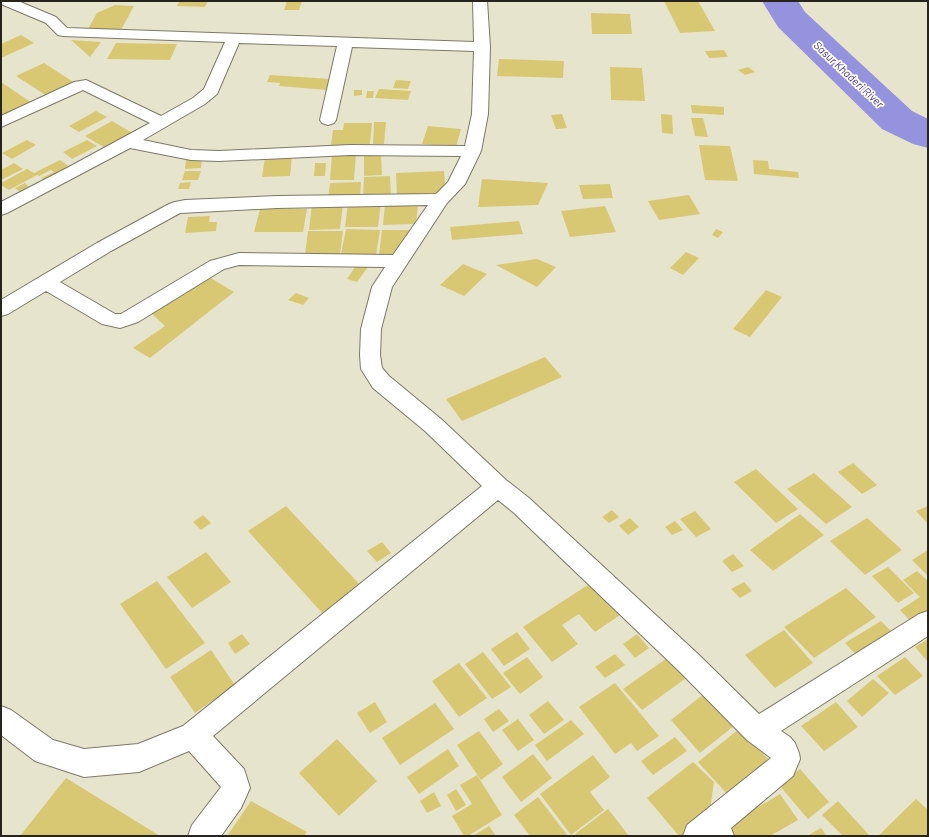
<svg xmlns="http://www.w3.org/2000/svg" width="929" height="837" font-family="Barlow,sans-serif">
<rect width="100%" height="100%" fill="#e7e4ce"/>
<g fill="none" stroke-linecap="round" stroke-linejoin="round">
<path fill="#9593de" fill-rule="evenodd" d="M762,1H798L805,12L912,111L928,119V148L913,144L882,129L778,27Z"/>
</g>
<g fill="#d9c873">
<path d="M179,1H208L205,7L177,6Z"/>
<path d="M287,1H302L299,10H284Z"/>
<path d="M664,1H698L715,31L680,33Z"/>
<path d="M115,5L134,6L121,30L88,29L97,13Z"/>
<path d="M591,13L630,14L632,34H592Z"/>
<path d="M21,35L34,43L1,58V44Z"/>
<path d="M71,40L101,42L90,57Z"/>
<path d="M116,43L177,44L170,60L107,59Z"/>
<path d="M724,50L728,57L709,58L705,51Z"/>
<path d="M499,59L564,61L563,78L497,76Z"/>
<path d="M44,63L75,83L47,96L16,76Z"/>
<path d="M610,67L642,68L645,101L611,100Z"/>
<path d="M748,67L755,72L745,75L738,70Z"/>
<path d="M270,75L331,79L327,90L279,86L280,83L267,82Z"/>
<path d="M396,80L411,81L408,89L393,88Z"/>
<path d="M1,82L32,103L1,117Z"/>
<path d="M379,89L411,91L408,100L375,98Z"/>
<path d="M354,90H362V95L354,96Z"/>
<path d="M367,91H374L373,98H366Z"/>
<path d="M691,105L724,107V115L692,113Z"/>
<path d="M96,111L107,117L79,132L69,126Z"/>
<path d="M562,114L567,128L556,129L551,115Z"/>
<path d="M661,114L672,115L673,134L662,133Z"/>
<path d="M691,118H703L708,137L695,136Z"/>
<path d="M112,121L134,134L107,149L85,136Z"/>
<path d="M374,122H386L384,144H373Z"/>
<path d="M344,123H372L370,144L331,145L333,130H343Z"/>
<path d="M428,126L461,129L456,147L422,144Z"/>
<path d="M27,140L36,145L12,159L2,153Z"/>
<path d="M87,140L97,146L72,159L63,152Z"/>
<path d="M699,145L730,146L738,181L705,180Z"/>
<path d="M332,154H356L354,180H330Z"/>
<path d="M364,154H381L382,175L364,176Z"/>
<path d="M292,156L290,176L262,177L265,157Z"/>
<path d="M202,159L201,168L185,169L186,160Z"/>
<path d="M60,160L70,167L45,180L41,178L54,172L51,170L39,176L37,175L9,190L1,185V183L27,169L34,173Z"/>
<path d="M753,160L768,161L769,169L798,172L799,178L754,174Z"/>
<path d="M14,163L23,169L1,180V170Z"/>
<path d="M315,163H326L325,176H314Z"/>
<path d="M185,171H201L198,180H182Z"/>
<path d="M444,171L445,184L434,195L397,197L396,173Z"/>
<path d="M390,176L391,197L363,198L364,177Z"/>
<path d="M482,179L548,183L538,205L478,207Z"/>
<path d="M191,182L189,189H178L180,183Z"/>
<path d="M361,182L360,198L328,199L330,183Z"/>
<path d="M25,183L32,190L23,194L15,188Z"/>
<path d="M610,184L613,198L583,199L579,185Z"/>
<path d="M689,195L700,214L659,220L648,201Z"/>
<path d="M348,203H381L378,227H345Z"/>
<path d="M385,204H418L416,224L383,225Z"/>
<path d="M312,205H343L340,229L309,230Z"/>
<path d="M605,206L616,232L570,237L561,211Z"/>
<path d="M260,209H307L303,232H254Z"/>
<path d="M210,216L209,222H217L216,231L185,233L188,217Z"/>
<path d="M519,221L523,234L452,240L450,227Z"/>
<path d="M346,229L380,230L376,255L341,254Z"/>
<path d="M716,229L723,232L718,238L712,235Z"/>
<path d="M382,230H411L395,254L379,255Z"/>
<path d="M308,231H343L340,254H305Z"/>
<path d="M686,252L699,258L683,275L670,268Z"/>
<path d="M537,259L556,267L537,287L496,265Z"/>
<path d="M357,264L368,267L357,282L347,279Z"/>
<path d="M463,264L487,274L464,296L440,285Z"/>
<path d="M209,277L234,292L150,358L133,348L165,326L150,312Z"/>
<path d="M766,290L782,297L750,337L733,329Z"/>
<path d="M296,293L309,298L303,305L288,300Z"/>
<path d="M545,357L562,377L462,421L446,399Z"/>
<path d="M853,463L877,485L862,494L838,472Z"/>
<path d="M756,469L798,509L776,523L734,482Z"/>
<path d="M814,473L852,507L826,524L787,489Z"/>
<path d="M286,506L363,588L324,615L248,531Z"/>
<path d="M928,506V524L916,511Z"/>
<path d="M612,510L619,517L609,523L602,517Z"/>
<path d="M695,511L711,529L696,537L680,519Z"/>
<path d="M800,514L824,535L773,571L750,550Z"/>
<path d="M203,515L211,523L201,530L193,522Z"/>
<path d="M630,518L639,527L628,535L619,526Z"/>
<path d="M867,518L902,550L865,575L830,541Z"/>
<path d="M675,521L683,530L672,535L665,527Z"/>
<path d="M382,542L391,553L377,562L367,551Z"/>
<path d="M928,550V576L912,560Z"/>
<path d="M206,552L231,582L192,608L167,577Z"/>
<path d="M733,554L744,566L732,572L722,561Z"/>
<path d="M888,567L914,593L898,603L872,576Z"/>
<path d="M917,571L928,581V618L915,626L900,610L920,597L903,580Z"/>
<path d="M597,579L626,611L595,632L579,614L562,625L578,644L552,662L523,627Z"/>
<path d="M157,581L205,643L166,669L120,604Z"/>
<path d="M744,582L752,591L740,598L731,589Z"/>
<path d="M846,588L876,617L814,658L784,627Z"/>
<path d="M881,621L897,637L861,660L845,643Z"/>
<path d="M784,630L813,663L775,688L745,655Z"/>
<path d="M517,632L530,649L504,666L491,649Z"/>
<path d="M242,634L250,644L235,654L228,643Z"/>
<path d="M637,634L649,648L635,658L623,644Z"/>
<path d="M928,639V662L915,647Z"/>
<path d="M211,650L235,685L195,713L170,677Z"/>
<path d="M483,652L511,687L492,699L465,664Z"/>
<path d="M615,654L625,665L605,678L595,667Z"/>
<path d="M670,656L689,676L642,710L623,689Z"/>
<path d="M527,657L543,677L520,694L503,673Z"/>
<path d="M905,657L923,676L895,695L877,676Z"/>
<path d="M459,663L487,698L459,717L432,681Z"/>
<path d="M873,679L889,693L862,717L847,701Z"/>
<path d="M615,683L659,736L637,751L631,743L615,754L579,707Z"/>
<path d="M705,693L735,725L700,753L671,720Z"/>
<path d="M548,701L564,720L544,734L529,715Z"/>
<path d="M375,702L387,722L370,733L357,713Z"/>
<path d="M836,702L858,727L824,751L801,726Z"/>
<path d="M435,703L454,729L400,765L382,738Z"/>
<path d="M499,709L509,721L493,732L484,719Z"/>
<path d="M518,719L534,740L518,751L502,730Z"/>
<path d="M571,720L584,734L547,761L535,745Z"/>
<path d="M739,729L771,762L729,796L698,762Z"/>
<path d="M479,731L503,764L481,780L457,745Z"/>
<path d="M675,737L687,751L653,775L641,761Z"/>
<path d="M337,739L377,781L339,816L299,773Z"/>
<path d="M448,749L459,766L419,794L407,777Z"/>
<path d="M533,754L552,778L521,802L502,777Z"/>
<path d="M593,755L610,777L590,792L604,810L571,835L540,794Z"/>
<path d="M693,762L714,782L709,817L686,836H679L647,798Z"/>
<path d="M800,769L829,802L808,819L779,785Z"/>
<path d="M477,775L502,815L468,836H464L452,816L472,804L460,785Z"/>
<path d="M66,778L160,836H20Z"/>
<path d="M456,789L466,805L456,811L447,795Z"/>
<path d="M434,792L441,806L427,813L420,801Z"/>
<path d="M780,794L798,820L770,836H733L726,826Z"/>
<path d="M538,797L568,836H530L514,815Z"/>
<path d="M916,799L928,810V836H878Z"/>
<path d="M251,801L307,832L304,836H227Z"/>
<path d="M838,801L870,836H843L822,815Z"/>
<path d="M608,809L629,836H577L575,834Z"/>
<path d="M489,826L496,836H473Z"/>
<path d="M821,828L827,836H807Z"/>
</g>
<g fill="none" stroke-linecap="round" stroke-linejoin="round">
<g stroke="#7c7966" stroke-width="2">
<path id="street" d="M1,1H18L56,17L67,28L474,42L473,1H487L490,47L488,114L481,151L465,184L447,203L392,287L381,329L380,355L382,368L389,376L441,419L506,480L529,498L698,654L759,714L919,614L928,611V636L781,731L790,737L795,743L799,753L800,759L793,776L731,828L734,836H683L687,825L771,758L747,740L680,672L513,512L498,500L213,736L244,769L250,788L241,808L221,836H188L192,825L221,787L189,751L139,772L84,777L35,761L1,735V706L11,710L53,740L84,749L138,744L183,726L482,486L425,431L373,388L361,369L360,355L361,329L372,287L385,267L239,265L224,269L138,322L120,328L102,324L46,291L8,314L1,316V300L97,243L169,204L175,202L185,200L277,196L436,194L448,182L461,156L350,155L219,161L191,160L130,148L7,213L1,215V202L67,168L150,123L83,90L1,127V116L74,82L86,80L161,116L193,98L204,89L225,42L63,36L58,35L46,23L1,4ZM239,43L337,46L320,120L322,123L328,125L334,123L336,120L352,47L474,51L472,114L465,146L350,145L219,151L191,150L143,140L205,104L217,94ZM428,205L393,255L239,253L210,261L121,314H115L60,282L111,251L180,213L277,208Z"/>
</g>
<use href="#street" fill="#fff" fill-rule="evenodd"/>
</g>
<g text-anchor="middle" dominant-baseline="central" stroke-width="3.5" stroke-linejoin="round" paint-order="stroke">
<g font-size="11" font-style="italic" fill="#40348b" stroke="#fff">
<text transform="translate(849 74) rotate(43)">Sasur Khaderi River</text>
</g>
</g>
<rect width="929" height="837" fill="none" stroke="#26241c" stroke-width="4"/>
</svg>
